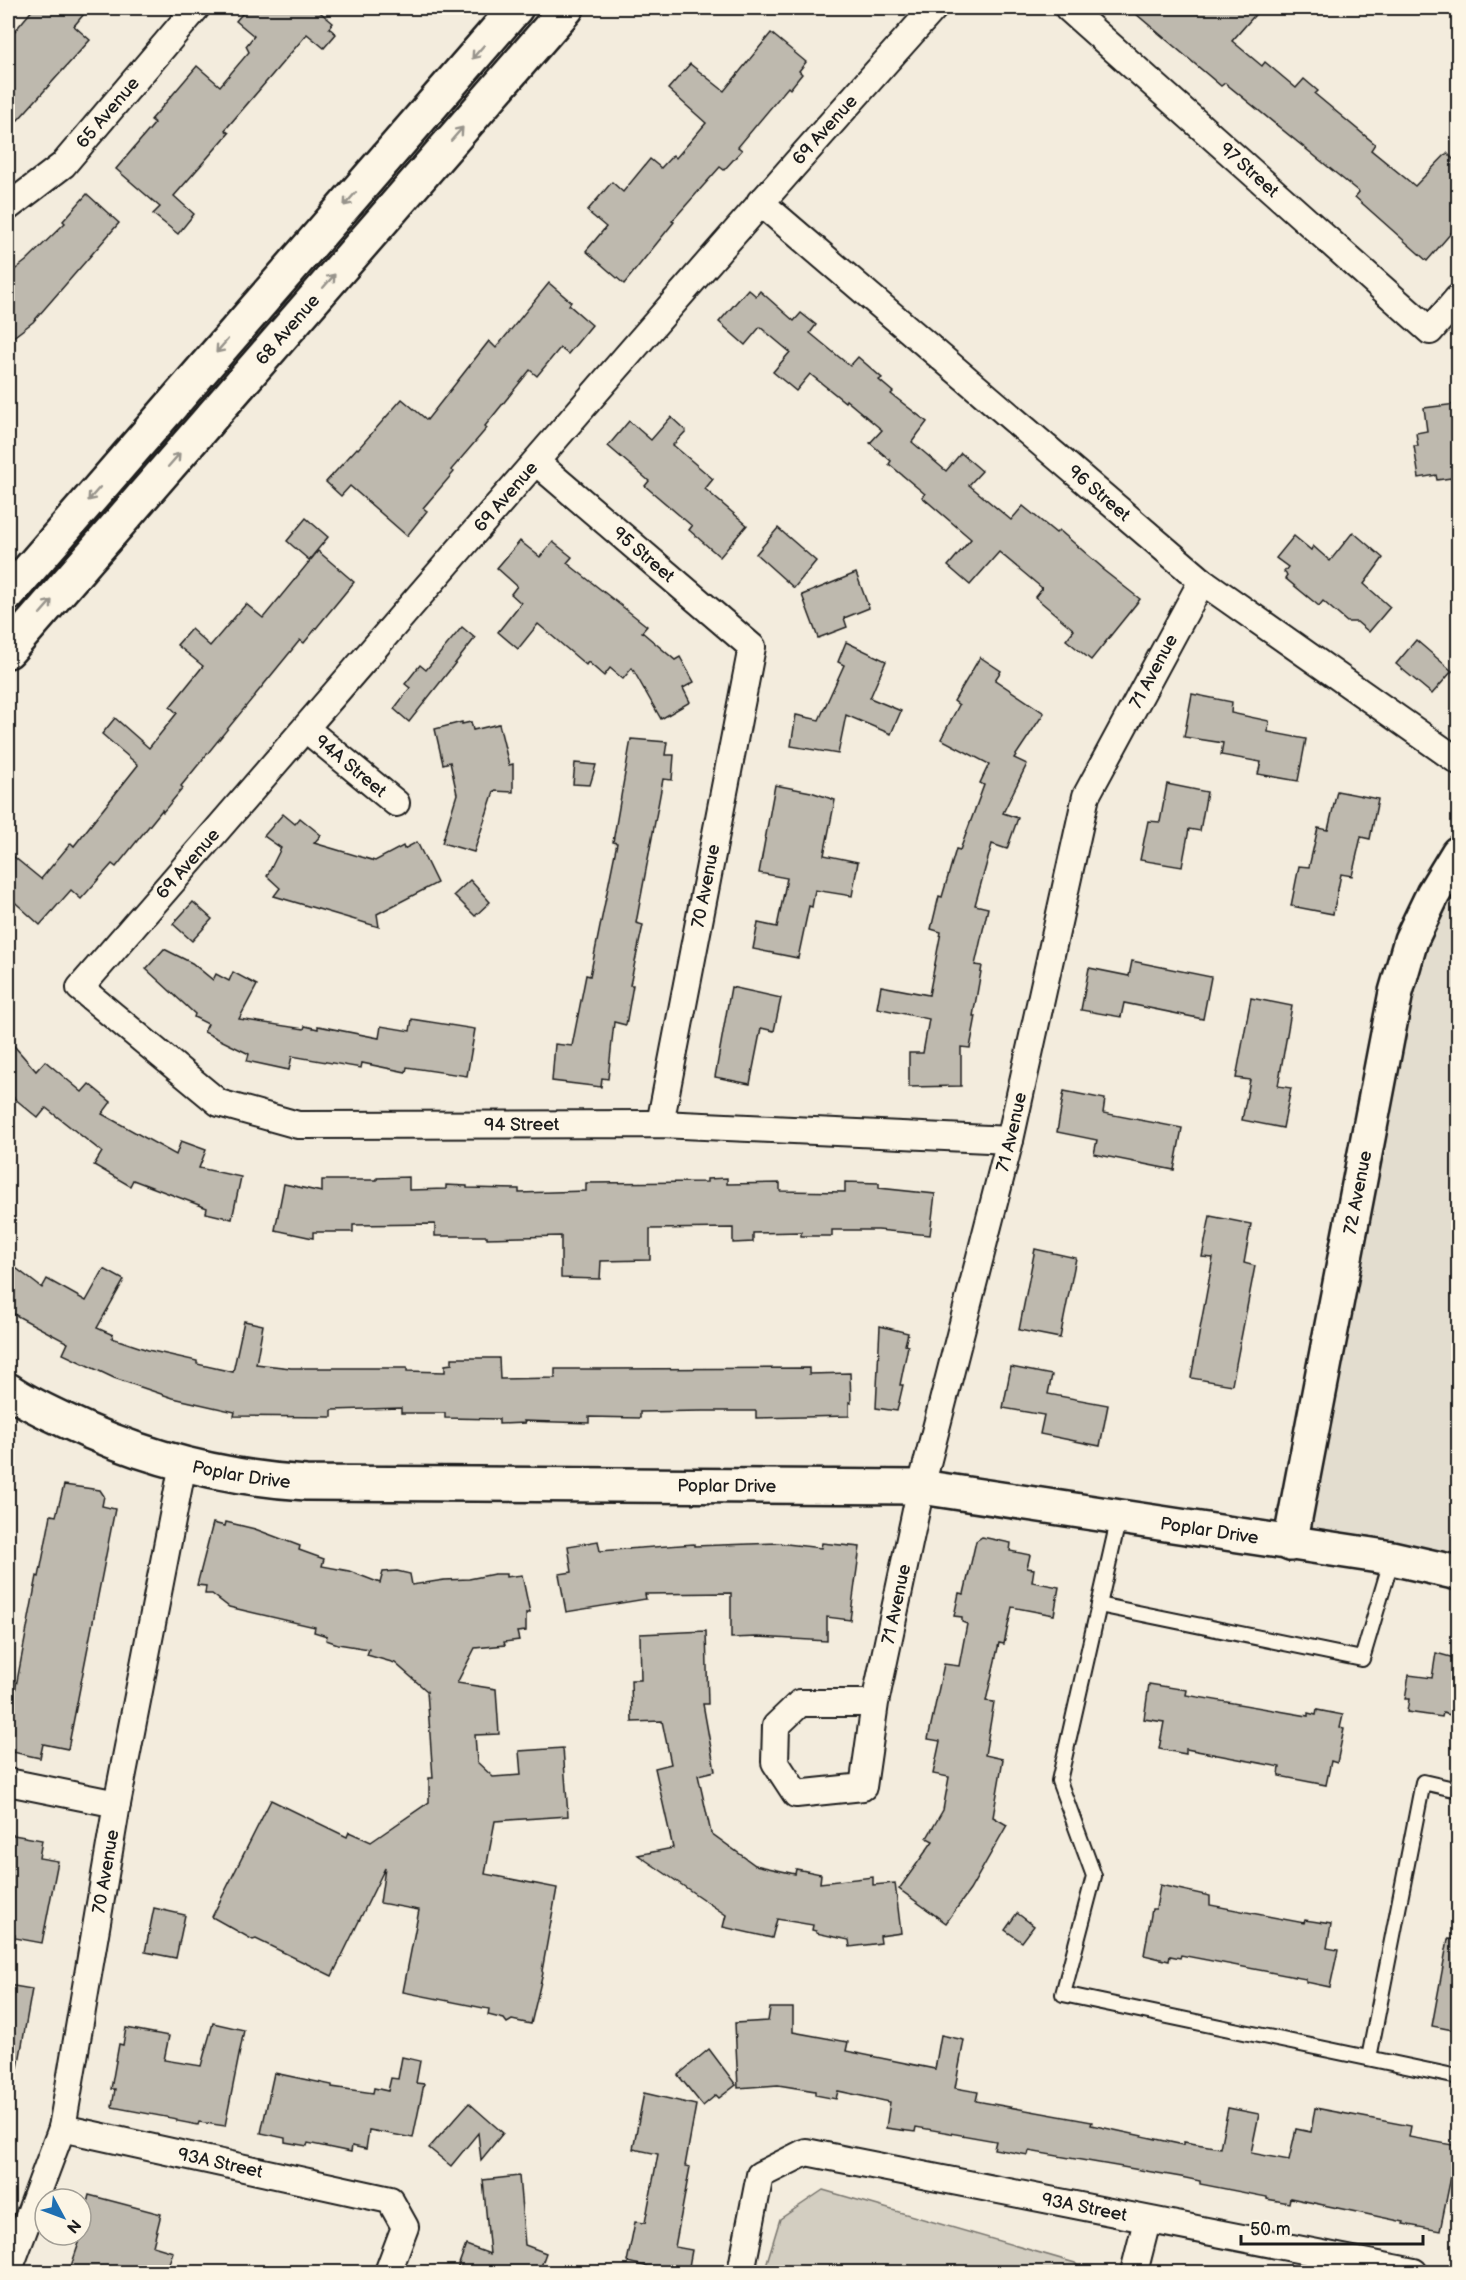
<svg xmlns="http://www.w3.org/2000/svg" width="1466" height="2280" font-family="'Balsamiq Sans',sans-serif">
<rect width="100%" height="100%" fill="#f3ecdd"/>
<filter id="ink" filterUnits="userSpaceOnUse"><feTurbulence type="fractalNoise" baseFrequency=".0167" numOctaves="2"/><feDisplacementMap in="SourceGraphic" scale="12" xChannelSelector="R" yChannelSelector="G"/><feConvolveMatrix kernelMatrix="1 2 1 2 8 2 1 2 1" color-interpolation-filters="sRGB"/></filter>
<g filter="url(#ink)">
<path fill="#e3ddcf" d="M1458,853V1573L1290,1544L1385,1048Z"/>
<path fill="#d3cec1" stroke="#78756e" stroke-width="1.5" d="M823,2190L1075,2263L1083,2272H764L780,2219Z"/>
<g fill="#beb9ae" stroke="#1c1c1c" stroke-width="1.5">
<path d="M34,8H89L74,26L90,40L8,131V39Z"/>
<path d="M247,8H315L333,23L329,28L336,34L324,48L307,34L225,130L229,133L174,196L194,214L178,234L153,214L160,207L116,169L155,123L151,120L197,66L220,86L249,52L246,46L254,36L236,21Z"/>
<path d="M1129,8H1261L1232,41L1262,66L1265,62L1296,88L1304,79L1318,91L1315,94L1375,144L1371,150L1415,186L1447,153L1458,164V225L1427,261L1355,197L1359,192L1225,83L1221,86Z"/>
<path d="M771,33L806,62L799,71L802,74L790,89L788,87L738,147L742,150L724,170L720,167L672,221L674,222L624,284L586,251L606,227L587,211L612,182L623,192L650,159L661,168L673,155L676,158L706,123L668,89L690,64L724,91Z"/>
<path d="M87,194L119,223L33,322L8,341V275L26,261L65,223L63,221Z"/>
<path d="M549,283L571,302L569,305L592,325L568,354L560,348L537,376L530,370L485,426L487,428L451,470L454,472L423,508L427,511L407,536L350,486L341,496L326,482L357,448L358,449L402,399L427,420L489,341L496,348Z"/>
<path d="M748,289L756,296L760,291L794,321L801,313L816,325L810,333L850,366L858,357L882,378L879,380L893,392L891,394L927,422L912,442L946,471L961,453L982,471L969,485L1011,520L1023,506L1056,533L1059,530L1104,569L1103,570L1140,599L1091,660L1066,640L1074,630L1035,597L1042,588L999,552L970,585L948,566L971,539L922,497L925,494L889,464L891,461L870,443L882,430L846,400L845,402L810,374L796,391L773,372L790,352L760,327L745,345L719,322Z"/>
<path d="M1456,404L1458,436H1455L1458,477L1437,480L1436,475L1419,478L1414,446H1418L1416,433L1427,431L1424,408Z"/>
<path d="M671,417L686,431L673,445L713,479L705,489L747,525L720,557L689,530L692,526L645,486L649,481L608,446L629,421L651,440Z"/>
<path d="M306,518L328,537L309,560L287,541Z"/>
<path d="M778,528L816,561L794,588L756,554Z"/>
<path d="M1353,532L1383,558L1364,584L1390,607L1369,632L1357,622H1347L1323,601L1319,606L1285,578L1287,575L1284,572L1288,567L1276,558L1294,536L1311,550L1313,546L1330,561Z"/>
<path d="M520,541L540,557L553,542L572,557L567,563L647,626L642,632L675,660L680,657L694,682L683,688L690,702L661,719L632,668L623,679L610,668L604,676L588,662L586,665L538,624L518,649L498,632L521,603L511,594L517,586L497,568Z"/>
<path d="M318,551L354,582L304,643L300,640L181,786L183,788L163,812L162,810L116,867L112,864L81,899L71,890L40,925L8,896V852L41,879L71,843L74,846L138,765L102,734L115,718L149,748L177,713L170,707L203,666L177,645L191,629L210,646L246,604L263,618Z"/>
<path d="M856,573L869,608L844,618L847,627L818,638L802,595Z"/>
<path d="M462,627L475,638L409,722L394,709L410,688L405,684L420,665L426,670Z"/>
<path d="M1416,640L1452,671L1432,694L1396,664Z"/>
<path d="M846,642L886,661L870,698L901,711L891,734L846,715L838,754L791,746L796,715L819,720L844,665L838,662Z"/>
<path d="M980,657L1001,671L995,680L1044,713L1014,758L1027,764L1003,813L1018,818L1007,849L992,844L975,905L988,908L975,965L982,966L973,1016H976L970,1048L961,1047V1086L909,1087V1053H923L929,1019L877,1008L881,986L929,995L941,932L931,929L939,896L942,897L956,849L960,850L984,785L980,783L989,764L941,739L959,705L954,701Z"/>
<path d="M1192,694L1232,702L1231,713L1269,721L1268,732L1306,739L1298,781L1258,774L1261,762L1221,755L1223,743L1184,737Z"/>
<path d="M462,722V724L471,722L473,730L499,724L509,765L513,764V792L494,791L474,852L442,843L457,794L450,762L443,764L435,729Z"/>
<path d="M631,739L667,742L665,755H674L672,780L663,779L636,923L643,925L630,985H633L626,1025L614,1022L608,1079L602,1078L601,1087L552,1081L555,1044L572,1046L586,975L590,976L617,843L613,842Z"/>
<path d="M575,763L596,765L590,785L573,784Z"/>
<path d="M1167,784L1207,792L1200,831L1189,829L1182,867L1140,860L1148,821L1160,822Z"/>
<path d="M775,785L811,792L835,800L824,855L858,862L852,896L815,890L812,907L809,906L798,958L753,949L758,923L777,927L787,878L759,873Z"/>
<path d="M1337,791L1378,799L1370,839L1361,837L1352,876L1341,874L1333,914L1291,906L1299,866L1309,867L1318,828L1328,830Z"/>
<path d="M283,814L295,824L300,818L321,835L314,843L375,861L403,846L404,849L417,842L437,883L377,914L379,927L274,896L280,888L267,876L281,848L264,836Z"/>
<path d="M470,880L490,902L475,916L454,895Z"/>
<path d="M193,902L212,919L192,941L173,924Z"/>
<path d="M164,949L192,963L213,980L216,974L229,981L233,972L257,985L239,1019L304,1029L305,1026L318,1029V1026L379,1038L381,1026L410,1031L412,1019L475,1029L467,1076L407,1067L406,1072L362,1063L361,1068L292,1056L289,1070L247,1061L249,1054L204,1032L208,1024L194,1017L195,1014L146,969Z"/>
<path d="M1132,961L1211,977L1203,1019L1124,1003L1121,1017L1081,1010L1089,968L1129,976Z"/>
<path d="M731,987L781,998L774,1031L761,1028L750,1084L715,1077Z"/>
<path d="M1251,998L1292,1006L1278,1086L1291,1088L1283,1128L1242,1120L1250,1080L1236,1078Z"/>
<path d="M8,1039L36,1071L45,1061L82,1092L89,1084L111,1102L102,1114L176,1155L181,1141L206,1150L199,1168L241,1177L232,1219L206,1213L207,1208L133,1180L130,1186L94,1165L102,1152L46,1108L38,1118L8,1093Z"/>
<path d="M1064,1091L1105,1099L1103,1113L1182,1128L1174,1170L1094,1154L1097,1140L1057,1132Z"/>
<path d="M409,1177V1190L446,1189V1185L467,1186V1188L519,1189V1193L586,1191V1183L707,1182V1179L727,1178V1184L780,1183V1191L845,1192V1182L879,1183V1188L935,1194L930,1235L878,1230H832V1236H801V1232L753,1233V1242L733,1243V1228L650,1229V1260L601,1261L600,1279L561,1278V1236L487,1238V1236H435V1224L353,1225V1232H313V1238L275,1230L284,1184L322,1192V1180H377V1178Z"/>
<path d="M1210,1216L1251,1224L1244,1263L1255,1266L1232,1385L1191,1378L1213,1258L1202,1257Z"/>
<path d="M1035,1249L1076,1258L1060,1338L1019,1330Z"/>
<path d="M8,1262L42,1288L47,1279L86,1301L104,1269L124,1280L97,1328L113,1335L112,1338L148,1350L197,1361V1364L233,1372L244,1321L263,1325L256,1364L291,1368H407V1371L445,1372V1365L452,1364V1358H499L500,1379L555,1378V1369H606L809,1368V1374L850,1373L851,1403L849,1402V1416L756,1418V1411H703L640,1412V1418L589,1417V1423L524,1421L525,1423L499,1424V1419L445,1418V1413H401V1408L332,1410V1417L234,1416L235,1412L173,1398L114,1378L63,1354L68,1343L8,1311Z"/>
<path d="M880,1326L908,1333L905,1345L908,1346L900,1385H903L897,1411L876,1408Z"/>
<path d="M1011,1367L1052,1375L1048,1394L1108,1405L1100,1446L1040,1434L1044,1415L1003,1408Z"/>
<path d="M64,1485L100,1490L104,1496L102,1506L115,1509L68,1749L43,1744L40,1758L8,1751V1728L37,1576L39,1577L51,1515L56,1516Z"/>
<path d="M226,1522L255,1529L300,1546L299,1550L324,1559L322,1566L349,1571L380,1583L383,1572L397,1571L410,1574L412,1585L444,1580L469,1579L494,1574H506V1577L522,1575L530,1613H526V1631L517,1632L519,1640L504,1642L505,1645L475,1648L457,1683L496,1689L499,1734L475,1735L477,1762L493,1777L521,1775L519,1751L563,1748L568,1816L495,1821L485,1874L557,1888L542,1971L543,1973L531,2024L512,2020L507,2023L504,2019L488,2015L489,2009L403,1992L419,1910L380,1903L385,1868L332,1976L256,1939L253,1940L212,1917L271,1800L347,1837L349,1832L371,1842L429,1802V1778H433L427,1691L395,1663L367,1655L369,1649L338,1644L326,1640L327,1636L314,1632L315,1627L229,1607L212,1594H205L206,1586L197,1585L213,1523L225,1526Z"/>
<path d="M982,1537L1011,1543L1010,1551L1030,1555L1027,1568L1034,1569L1032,1582L1059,1587L1054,1615L1012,1607L1004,1644L999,1643L986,1701L994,1702L985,1755L1003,1759L993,1817L1007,1825L970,1890L946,1923L899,1889L933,1841L927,1838L943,1810L949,1777L933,1774L940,1741L928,1739L944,1664L959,1666L967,1624L962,1622V1617L954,1616L959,1593L964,1594L976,1541Z"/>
<path d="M598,1541L600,1551L694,1544V1546L778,1543L821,1548L822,1543L860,1547L850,1620L827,1617V1641L758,1637L731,1638V1593L645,1594L646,1599L566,1612L559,1574L572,1572L568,1546Z"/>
<path d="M706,1631L708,1704H703L715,1771L698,1775L711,1833L755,1865L795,1874L796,1869L821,1874L820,1883L873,1877V1885L895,1883L901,1933L880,1936L881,1943L850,1947L849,1940L816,1933V1931L812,1930L813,1925L777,1919L772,1938L723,1927L726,1915L638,1855L673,1848L655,1768L671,1764L662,1721L632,1722L631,1680H641L640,1634Z"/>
<path d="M1436,1653L1458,1659V1717L1443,1713L1442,1717L1407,1712L1409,1699H1405L1409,1675L1432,1678Z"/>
<path d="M1149,1684L1187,1690L1186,1695L1308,1716V1713L1316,1715L1317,1710L1343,1715L1340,1728L1344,1729L1337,1763L1331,1761L1326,1785L1279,1776L1280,1767L1186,1749V1754L1159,1749L1164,1722L1144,1719Z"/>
<path d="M8,1834L42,1840L39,1858L58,1861L42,1943L15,1938V1935L8,1934Z"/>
<path d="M1160,1885L1210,1896V1905L1304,1923L1305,1920L1331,1924L1327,1948L1338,1950L1330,1987L1306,1982V1979L1181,1955L1180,1958L1170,1956L1169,1961L1144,1955L1152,1909H1156Z"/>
<path d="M154,1908L185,1915L176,1958L145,1952Z"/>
<path d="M1017,1913L1034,1926L1022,1942L1005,1930Z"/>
<path d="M1448,1939L1458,1940V2031L1432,2026Z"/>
<path d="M8,1985L32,1989L18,2068L8,2067Z"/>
<path d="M770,2008H793V2032L848,2042L846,2051L935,2069L941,2035L964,2040L955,2088L978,2092L976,2101L1092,2122L1091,2125L1184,2145V2142L1220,2148L1228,2108L1259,2114L1251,2153L1289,2160L1296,2129L1311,2132L1315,2108L1411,2126L1409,2137L1458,2146V2168L1453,2167L1440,2231L1403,2224L1404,2222L1290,2198L1289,2203L1267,2199V2197L1200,2184V2181L1181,2177L1029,2151L1028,2155L994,2149L996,2141L916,2127L915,2132L886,2128L890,2102L838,2091L836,2099L815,2095V2091L778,2085L738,2088L735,2023L768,2021Z"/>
<path d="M213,2023L244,2030L225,2126L199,2122L198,2125L177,2121V2119L112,2107L115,2089H111L119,2044L123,2045L126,2028L169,2036L164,2060L201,2066Z"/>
<path d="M709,2049L736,2085L719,2098L716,2095L703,2106L678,2075Z"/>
<path d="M402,2057L420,2061L416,2083L424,2084L413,2138L369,2130L366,2149L352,2146L351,2152L308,2143L307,2146L285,2142V2138L261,2133L274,2073L332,2085V2087L373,2093L374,2088L388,2091L391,2078L398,2079Z"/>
<path d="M644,2093L696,2105L685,2166L690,2167L675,2247L692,2250L688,2272H671L627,2262L635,2222L645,2223L658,2154L633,2149Z"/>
<path d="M469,2103L503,2133L481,2160L478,2133L451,2166L429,2148Z"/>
<path d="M519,2176L525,2245L546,2253L539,2272H510L494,2267L492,2272H456L466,2245L490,2254L483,2180Z"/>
<path d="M89,2195L161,2214L153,2246L173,2252L166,2272H69L81,2237V2225Z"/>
</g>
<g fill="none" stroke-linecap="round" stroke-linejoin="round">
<g stroke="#1c1c1c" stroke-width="18">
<g id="lane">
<path d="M1119,1517L1059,1781L1094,1876L1063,1994L1458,2077"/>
<path d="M1099,1605L1362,1659L1392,1558"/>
<path d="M1369,2058L1423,1782L1458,1790"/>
</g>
</g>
<g stroke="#1c1c1c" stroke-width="30">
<g id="street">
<path id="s1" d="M934,8C645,330 365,661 80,988L219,1103L298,1125L660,1124L1010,1140"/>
<path id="s2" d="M1068,8L1430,331L1458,298"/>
<path id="s3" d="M760,202L1202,581L1458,761"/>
<path id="s4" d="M8,207L63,165L196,8"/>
<path id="s5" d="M536,462L752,647L660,1124"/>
<path id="s6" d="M306,729L396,803"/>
<path id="s7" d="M875,1703H800L776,1726L775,1762L796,1794L863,1787L875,1703L921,1487L1010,1140L1086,796L1202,581"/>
<path d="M8,1782L117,1804"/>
<path id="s8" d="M62,2128L390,2200L405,2227L388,2272"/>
<path id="s9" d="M8,2272L62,2128L117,1804L183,1464"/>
<path id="s10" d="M741,2272L760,2175L806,2152L1414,2272"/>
<path d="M1134,2272L1147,2221"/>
</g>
</g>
<g stroke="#1c1c1c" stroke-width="38">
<g id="secondary">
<path d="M8,594L516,8"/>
<path id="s11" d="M8,651L567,8"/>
<path id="s12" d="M8,1390C25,1402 45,1411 64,1420C141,1457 222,1478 306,1483L921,1487L1392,1558L1458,1573"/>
<path id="s13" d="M1290,1544L1396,992L1411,940L1433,894L1458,853"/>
</g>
</g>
<use href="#lane" stroke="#fcf5e5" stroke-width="14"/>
<use href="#street" stroke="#fcf5e5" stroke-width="26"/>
<use href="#secondary" stroke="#fcf5e5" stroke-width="33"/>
</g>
<defs><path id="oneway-shaft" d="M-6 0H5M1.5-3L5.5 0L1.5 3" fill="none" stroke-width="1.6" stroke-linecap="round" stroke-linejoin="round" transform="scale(1.5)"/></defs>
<g stroke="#97938b">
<use href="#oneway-shaft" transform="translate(478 52) rotate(131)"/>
<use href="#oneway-shaft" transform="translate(457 134) rotate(-49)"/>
<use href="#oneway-shaft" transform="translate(350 199) rotate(131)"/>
<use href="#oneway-shaft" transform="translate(329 281) rotate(-49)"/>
<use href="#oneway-shaft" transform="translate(222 346) rotate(131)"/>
<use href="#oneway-shaft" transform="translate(174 460) rotate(-49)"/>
<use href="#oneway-shaft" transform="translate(94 494) rotate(131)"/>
<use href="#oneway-shaft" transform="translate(46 607) rotate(-49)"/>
</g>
</g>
<g text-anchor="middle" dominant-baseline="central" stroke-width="5" stroke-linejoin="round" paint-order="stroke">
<g font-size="18" fill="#1c1c1c" stroke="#fcf5e5">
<text stroke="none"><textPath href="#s4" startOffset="138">65 Avenue</textPath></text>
<text transform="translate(825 130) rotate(-48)">69 Avenue</text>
<text stroke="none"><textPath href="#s2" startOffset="243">97 Street</textPath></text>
<text stroke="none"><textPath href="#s11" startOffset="426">68 Avenue</textPath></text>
<text stroke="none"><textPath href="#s3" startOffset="447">96 Street</textPath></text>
<text transform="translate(506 497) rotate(-49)">69 Avenue</text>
<text stroke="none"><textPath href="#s5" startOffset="142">95 Street</textPath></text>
<text stroke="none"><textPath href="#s7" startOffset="1408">71 Avenue</textPath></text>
<text stroke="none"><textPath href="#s6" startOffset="58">94A Street</textPath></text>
<text transform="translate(188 864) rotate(-49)">69 Avenue</text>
<text transform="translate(706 886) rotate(-79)">70 Avenue</text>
<text stroke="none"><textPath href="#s1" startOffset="1786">94 Street</textPath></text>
<text stroke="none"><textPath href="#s7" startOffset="922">71 Avenue</textPath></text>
<text stroke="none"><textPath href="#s13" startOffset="358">72 Avenue</textPath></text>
<text stroke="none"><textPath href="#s12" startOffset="250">Poplar Drive</textPath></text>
<text stroke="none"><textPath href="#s12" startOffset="736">Poplar Drive</textPath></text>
<text stroke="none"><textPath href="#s12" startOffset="1222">Poplar Drive</textPath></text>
<text stroke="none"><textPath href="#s7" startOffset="436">71 Avenue</textPath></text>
<text stroke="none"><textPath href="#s9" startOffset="414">70 Avenue</textPath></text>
<text stroke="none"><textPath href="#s8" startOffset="162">93A Street</textPath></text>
<text stroke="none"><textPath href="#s10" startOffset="434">93A Street</textPath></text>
</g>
</g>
<rect width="1466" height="2280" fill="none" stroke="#fcf5e5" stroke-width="30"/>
<rect x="15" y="15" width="1436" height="2250" fill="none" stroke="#1c1c1c" stroke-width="2" filter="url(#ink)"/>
<g transform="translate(63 2217) rotate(131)"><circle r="28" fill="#fcf5e5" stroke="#a29e95" stroke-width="1.5"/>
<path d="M0-4.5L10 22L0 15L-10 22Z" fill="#1f6fb2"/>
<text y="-9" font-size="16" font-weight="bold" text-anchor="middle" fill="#1c1c1c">N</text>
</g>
<path d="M1241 2235v9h182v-9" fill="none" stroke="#1c1c1c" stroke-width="3"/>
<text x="1250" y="2235" font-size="18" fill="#1c1c1c" stroke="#fcf5e5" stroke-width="4.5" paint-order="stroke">50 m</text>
</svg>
